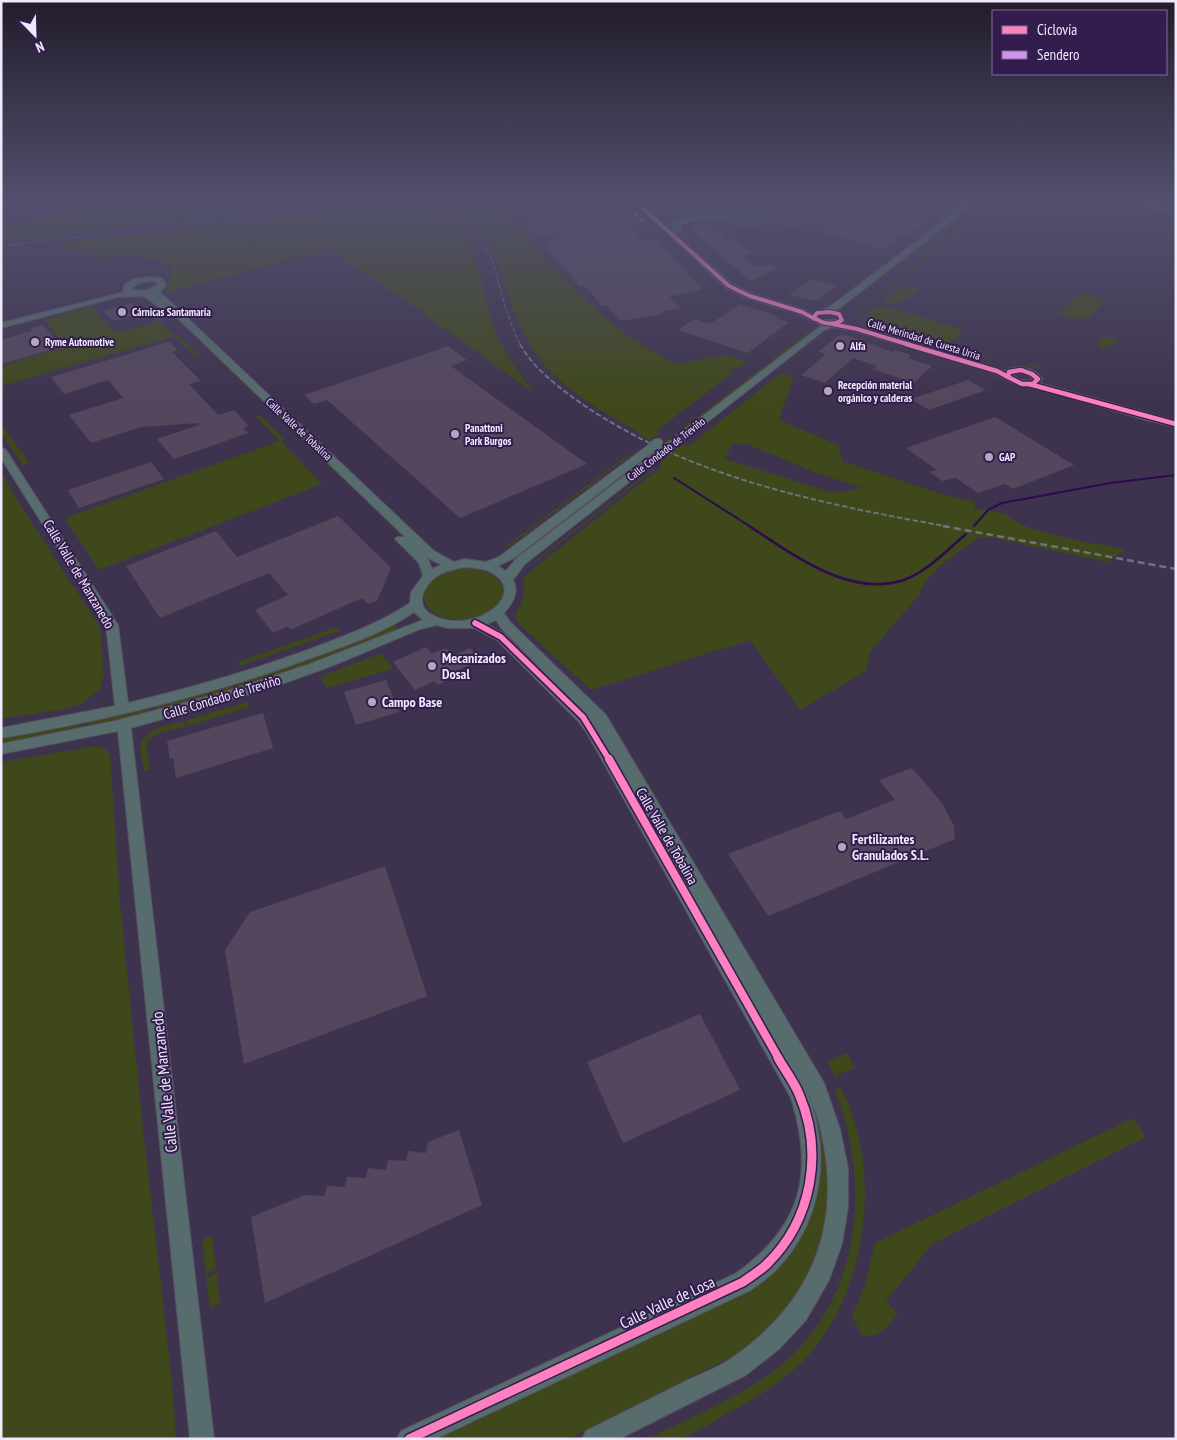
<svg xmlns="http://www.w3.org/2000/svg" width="1177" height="1440" font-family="'PT Sans Narrow',sans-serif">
<rect width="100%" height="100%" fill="#3e334e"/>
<g fill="#3e481a" fill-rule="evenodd">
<path d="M129,202H340L1,242V225Z"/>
<path d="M404,202C427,202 443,210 462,223L475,257L495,331L509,358L534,393L410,304L328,249L166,293L173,265L124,253L98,259L90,251L63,252L61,242Z"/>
<path d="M431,202H499C531,239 562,279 599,312C621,333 649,348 674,364L727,355L748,362L738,369L734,367L730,370L734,372L659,429L658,435L649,440L637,433V431C598,410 552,383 529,343C492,280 512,233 431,202Z"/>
<path d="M977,202H980L845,306L842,305Z"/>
<path d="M964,227L974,230L969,233L963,230L958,234L961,238L954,239L859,312L860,318L973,353L1001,356L1028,365H1040L1038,367L1040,368L1102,348L1097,342L1102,337H1114L1119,343L1039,369L1003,357L974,354L867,322L857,317V312Z"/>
<path d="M901,286L919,289C909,297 898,309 885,302V299Z"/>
<path d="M1087,293L1104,300L1091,317L1079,319L1064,317L1065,315L1059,314L1078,294Z"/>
<path d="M158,298L425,554L422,555L156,299Z"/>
<path d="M97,304L98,305L91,308L116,333L158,322L152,315L156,314L162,320L159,322L175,336L179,335L198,354L194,355L175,336L1,386V366L66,347L44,320L90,307L89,306Z"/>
<path d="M883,306L959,328L963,332L954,341L947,342L865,316L866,313L874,307Z"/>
<path d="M809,331H812L520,557L517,556Z"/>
<path d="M780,373L794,377L779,420L838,445L842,461L942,494L975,502L974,508L1007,514C1017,532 1103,545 1126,549L1107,562L994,538L979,537C959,553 928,569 919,595L870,652L866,671L800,710L750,640L591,690L521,626L516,619V613C527,598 521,591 525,576L660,468L661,461L681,446L692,444ZM733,443L747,444L814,472L863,488L834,493L725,459Z"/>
<path d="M260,415L285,439L281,441L322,484L99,570L65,518L280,441L256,417Z"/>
<path d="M1,423L29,463L23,465L1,433Z"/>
<path d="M629,454L631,455L507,548L505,547Z"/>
<path d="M654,468L655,469L534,563L533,562Z"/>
<path d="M1,472L31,522L100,627L104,675L100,689L81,704L65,709L1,719Z"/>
<path d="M470,568C490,571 520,587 494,608C478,621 446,625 430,609C406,583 452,569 470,568Z"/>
<path d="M393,623L398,629L302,669L157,713L156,704Z"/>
<path d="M337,627L340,631L240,666L238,662Z"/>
<path d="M509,635L596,719L758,1001L818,1111L830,1188L824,1236L803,1288L767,1332L745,1350L568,1439H434L779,1264L819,1143L592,720L507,636Z"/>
<path d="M381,653L393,669L327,688L320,677Z"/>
<path d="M248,702L249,707L188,726L187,720Z"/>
<path d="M148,706L149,715L88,729L89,720Z"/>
<path d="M184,721L185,727C174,730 150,731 147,745C146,752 149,762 150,769L144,771C143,763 139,752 141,744C145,727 170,725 184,721Z"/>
<path d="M82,722L81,731L1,745V736Z"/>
<path d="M96,746L106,749L110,754L120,902L142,1119L172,1382L176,1439H1V762Z"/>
<path d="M847,1053L855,1068L835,1076L828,1062Z"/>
<path d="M841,1088C881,1164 869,1276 818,1344C795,1374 764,1394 732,1411C719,1418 690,1437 678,1439C668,1440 657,1439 647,1439C685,1420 731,1400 765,1377C860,1314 874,1189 835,1090Z"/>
<path d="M1133,1118L1146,1137L932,1244L886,1301L898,1314C887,1327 879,1339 862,1335L852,1316L865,1285L875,1243Z"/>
<path d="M212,1235L216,1269L206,1274L202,1240Z"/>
<path d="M217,1273L220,1303L210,1308L206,1278Z"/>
</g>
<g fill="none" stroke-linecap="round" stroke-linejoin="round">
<g stroke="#2e0a4e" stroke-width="2">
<path d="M674,478L751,527"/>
<path d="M974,526L988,510L1002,503L1110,483L1176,475"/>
</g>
<path stroke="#2e0a4e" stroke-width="2.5" d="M749,526C793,554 848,598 904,580C928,571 947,550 966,534"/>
</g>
<g fill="#54475d">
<path d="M560,202H614L623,210L628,209L640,221L624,223L644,242L656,240L703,289L669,297L681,308L660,312L662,314L621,321L607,306H602L585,286L580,287L546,246L564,232L540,235L537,232L526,233L521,227L532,225L529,221L573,215Z"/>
<path d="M660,202H680L684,205L705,202H746L753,207L682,214L672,212Z"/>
<path d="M859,202H891L897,205L902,202H911L932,206L938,212L907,236L902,235L884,248L881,249L819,231L836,220L784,228L779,224L737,227L726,218Z"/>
<path d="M705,221L727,240L735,239L752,253L742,255L755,267L773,264L779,268L750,281L689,228L697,223Z"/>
<path d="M812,279L837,286L816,301L789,295Z"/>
<path d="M132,303L142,313L113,321L103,311Z"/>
<path d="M740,304L778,316L776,318L789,322L748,353L678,330L694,319L710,324Z"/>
<path d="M43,325L62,347L1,364V340L32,331L30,328Z"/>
<path d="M846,335L893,352L895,350L911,355L908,358L932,366L914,383L873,369L877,366L853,358L825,383L801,375L826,354L818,352L838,336Z"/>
<path d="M169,342L177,350L172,352L201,381L189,384L218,415L234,410L249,426L243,428L248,433L174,459L157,439L199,425L198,423L141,427L91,443L69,415L123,398L108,380L64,394L51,377Z"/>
<path d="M448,346L467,360L451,366L587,464L460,518L327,400L314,404L304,395Z"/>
<path d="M968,380L986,390L929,410L911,399Z"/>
<path d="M995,417L1074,465L1013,489L1005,484L978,493L956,478L942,481L930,472L937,470L906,448Z"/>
<path d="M151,462L164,479L79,508L68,490Z"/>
<path d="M338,516L391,568L377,601L368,604L362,598L290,630L288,626L273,633L255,610L288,595L269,573L160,618L126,566L216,531L237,557Z"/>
<path d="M426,647L432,654L446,648L453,656L470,648L481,660L458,670L461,674L438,685L434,681L415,690L393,662Z"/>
<path d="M386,680L399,712L356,725L344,692Z"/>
<path d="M263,713L273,748L176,778L173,758L170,759L167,741Z"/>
<path d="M912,768L942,803L954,826L955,839L768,916L728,854L840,811L846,819L895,800L879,780Z"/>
<path d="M385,866L427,996L244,1064L225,950L250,912Z"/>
<path d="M700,1014L740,1090L623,1143L587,1062Z"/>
<path d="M459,1130L482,1205L265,1303L251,1217L305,1195L324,1196L327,1186L345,1187L347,1177L366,1178L368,1168L386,1170L388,1160L406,1161L408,1151L426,1153L428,1142Z"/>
</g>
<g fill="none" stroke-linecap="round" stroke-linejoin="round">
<g stroke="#584f64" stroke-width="2">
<g id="minor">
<path d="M633,202H640L673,232V223L686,218L801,202H816L813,204L688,222L680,226L681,232L675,234L732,284L753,294L805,310L822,320H842V323L1005,371C1017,364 1034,367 1043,379L1039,383L1176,421V427L1146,420L1041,389L1015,384L994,373L855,331L832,327L823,331L673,449H665V445L822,325L799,314L747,298L726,288ZM1017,373L1026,374L1033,379L1030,381L1021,380L1012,375Z"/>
<path d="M929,202H976L837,310L829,314H823V310L831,306L963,206L932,204Z"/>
<path d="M149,277L162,278L166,285L160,292L163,295L434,551L454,562L465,559L486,562L499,557L647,446H655V450L514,558L498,566L506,571L517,558L657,451L661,450L666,453L525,564L513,580C520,592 512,604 504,613L510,622L606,715L824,1083L840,1129L848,1168V1207L842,1244L829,1280L806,1320L779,1349L746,1375L619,1439H582L586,1431C619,1414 652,1398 684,1382C700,1374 718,1368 732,1358C812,1302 843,1227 821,1131C819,1118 813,1106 809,1095L807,1091C832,1152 823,1223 775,1271C768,1278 759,1284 751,1290L435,1439H397L401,1431L735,1274C801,1227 815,1175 791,1098L587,733L578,721L497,640L474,628H448L437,625L420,629L334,665L268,689L131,728L214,1439H190L118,731L1,754V744L115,721L225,692L310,664L423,620L414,612C384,633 347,645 314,657C212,695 108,720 1,738V728L115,706L106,625L1,458V447L6,450L118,625L128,703C191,688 253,670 313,648C347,635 380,623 410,603L411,592L423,576L419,563L395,539L397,537H405L428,559L432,569L442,565L426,557L163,304L165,307L161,309L147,298L141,296L118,297L1,328V323L125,292L123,290L125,284L134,279ZM149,281L156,282L158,285L145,291L131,289L139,283ZM465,567C472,568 481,568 488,571C534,592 474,636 434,616C413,606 423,585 439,575C448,570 456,569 465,567ZM496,620L501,628L550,677L505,634L487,624ZM591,717L596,723L723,943L597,725Z"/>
</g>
</g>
<g stroke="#584f64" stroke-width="2">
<path id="major" d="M1125,202H1142L1176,207V213L1129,205Z"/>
</g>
<use href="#minor" fill="#576c6d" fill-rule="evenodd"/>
<use href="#major" fill="#4f6e6d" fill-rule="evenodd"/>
<g stroke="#6b747c" stroke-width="1" stroke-dasharray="4.5 2" stroke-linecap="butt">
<path d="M426,202C442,209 460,215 473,228C492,248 496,276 504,302C508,317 514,331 520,345"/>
<path d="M1,220L88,202"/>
<path d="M1,246L372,202"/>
</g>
<path stroke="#6b747c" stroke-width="2" stroke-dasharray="5.5 2.5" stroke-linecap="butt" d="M520,344C534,370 561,389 585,406C694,479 823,504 950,527"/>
<path stroke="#6b747c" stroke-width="2.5" stroke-dasharray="7 4" stroke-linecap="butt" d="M943,526L1176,569"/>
<g stroke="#584f64" stroke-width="12" stroke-linecap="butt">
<g id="minor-bridge">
<path d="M651,448L658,443"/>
<path d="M661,453L669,447"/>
</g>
</g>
<use href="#minor-bridge" stroke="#576c6d" stroke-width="10"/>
<path stroke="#d193ec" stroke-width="2.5" stroke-dasharray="5.5 2.5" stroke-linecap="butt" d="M628,207L645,222"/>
<g stroke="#331d4e" stroke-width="5.5">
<g id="cycleway-far4">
<path d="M636,202L729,286L750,296L802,312L815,319"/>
<path d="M829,312L839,314L842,320C833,326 822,324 814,317L817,313Z"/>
<path d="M832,324L857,329L910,345"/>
</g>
</g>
<g stroke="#331d4e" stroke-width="7">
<g id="cycleway-far3">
<path d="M906,344L997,371L1008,377"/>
<path d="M1021,370L1032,374L1038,379L1033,384H1022L1008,377L1009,372Z"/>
<path d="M1029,384L1176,424"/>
</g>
</g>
<g stroke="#331d4e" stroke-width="9">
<path id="cycleway-far2" d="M475,623L501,637L583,717L610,761"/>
</g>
<g stroke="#331d4e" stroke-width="11">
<path id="cycleway-far1" d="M609,759L779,1059"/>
</g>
<g stroke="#331d4e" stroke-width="12">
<path id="cycleway" d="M409,1439L743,1282C751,1276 760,1271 767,1264C812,1220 824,1152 799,1094C794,1082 785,1070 778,1058"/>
</g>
<use href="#cycleway-far4" stroke="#ff80c0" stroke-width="4"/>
<use href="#cycleway-far3" stroke="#ff80c0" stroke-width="4.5"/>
<use href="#cycleway-far2" stroke="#ff80c0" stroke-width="5.5"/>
<use href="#cycleway-far1" stroke="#ff80c0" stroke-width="8"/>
<use href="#cycleway" stroke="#ff80c0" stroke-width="9"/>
</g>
<linearGradient id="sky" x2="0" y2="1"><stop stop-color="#221c2b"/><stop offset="0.5" stop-color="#52506e"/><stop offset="1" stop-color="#52506e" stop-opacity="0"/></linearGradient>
<rect width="1177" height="403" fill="url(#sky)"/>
<g fill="#b2a9bf" stroke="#331d4e" stroke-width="2">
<circle cx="122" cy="312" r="5"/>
<circle cx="35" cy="342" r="5"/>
<circle cx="840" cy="346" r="5"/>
<circle cx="828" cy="391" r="5"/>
<circle cx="455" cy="434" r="5"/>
<circle cx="989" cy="457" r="5"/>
<circle cx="432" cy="666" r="5"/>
<circle cx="372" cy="702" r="5"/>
<circle cx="842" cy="847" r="5"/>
</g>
<g text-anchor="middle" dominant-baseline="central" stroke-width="4" stroke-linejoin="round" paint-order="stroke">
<g font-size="11" font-weight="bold" fill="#f0e9fc" stroke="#331d4e" text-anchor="start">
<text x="132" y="312">Cárnicas Santamaría</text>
<text x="45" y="342">Ryme Automotive</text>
<text x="850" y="346">Alfa</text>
<text x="838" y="385">Recepción material<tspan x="838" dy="13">orgánico y calderas</tspan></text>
<text x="465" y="428">Panattoni<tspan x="465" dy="13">Park Burgos</tspan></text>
<text x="999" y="457">GAP</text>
</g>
<g font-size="11" fill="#f0e9fc" stroke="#331d4e">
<text transform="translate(924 339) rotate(17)">Calle Merindad de Cuesta Urria</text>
<text transform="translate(299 429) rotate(43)">Calle Valle de Tobalina</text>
<text transform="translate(666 449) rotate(-38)">Calle Condado de Treviño</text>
</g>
<g font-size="14" fill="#f0e9fc" stroke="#331d4e">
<text transform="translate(79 574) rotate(59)">Calle Valle de Manzanedo</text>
<text transform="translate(222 697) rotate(-17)">Calle Condado de Treviño</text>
<text transform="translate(667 836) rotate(60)">Calle Valle de Tobalina</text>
</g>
<g font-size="14" font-weight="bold" fill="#f0e9fc" stroke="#331d4e" text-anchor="start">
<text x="442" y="658">Mecanizados<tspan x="442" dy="16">Dosal</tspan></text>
<text x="382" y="702">Campo Base</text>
<text x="852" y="839">Fertilizantes<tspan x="852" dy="16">Granulados S.L.</tspan></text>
</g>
<g font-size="16" fill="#f0e9fc" stroke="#331d4e">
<text transform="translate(164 1082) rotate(-96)">Calle Valle de Manzanedo</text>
<text transform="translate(667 1302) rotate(-25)">Calle Valle de Losa</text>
</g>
</g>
<rect width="1177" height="1440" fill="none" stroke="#f0e9fc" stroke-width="5"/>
<rect x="992" y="10" width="175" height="65" fill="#331d4e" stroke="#7f6f94"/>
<rect x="1002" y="26" width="25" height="8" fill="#ff80c0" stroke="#7f6f94"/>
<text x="1037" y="35" font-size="15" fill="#f0e9fc">Ciclovía</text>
<rect x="1002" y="51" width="25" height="8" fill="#d193ec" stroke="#7f6f94"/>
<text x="1037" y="60" font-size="15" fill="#f0e9fc">Sendero</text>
<g transform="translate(35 35) rotate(157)" stroke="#331d4e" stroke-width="4" paint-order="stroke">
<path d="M0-4L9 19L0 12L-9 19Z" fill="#f0e9fc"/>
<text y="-8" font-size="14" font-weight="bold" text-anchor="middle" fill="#f0e9fc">N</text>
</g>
</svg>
